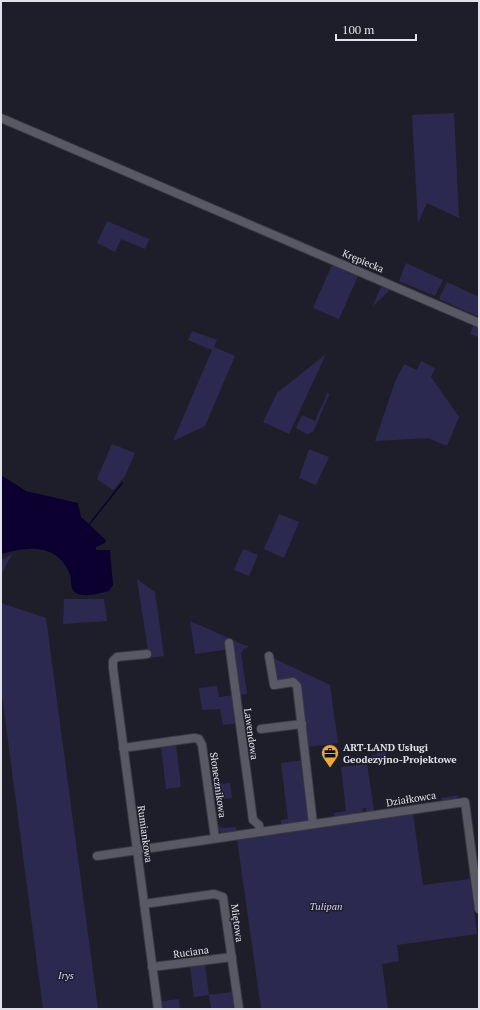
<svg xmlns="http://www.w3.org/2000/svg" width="480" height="1010" font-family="'PT Serif',serif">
<rect width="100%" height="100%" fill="#1e1e2a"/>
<g fill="#2b2950">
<path d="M454,113L459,218L427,203L418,223L412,115Z"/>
<path d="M107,221L149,239L145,249L121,239L115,252L97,243Z"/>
<path d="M406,263L443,280L435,296L399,281Z"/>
<path d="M332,265L358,276L339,319L313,308Z"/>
<path d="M447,282L479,297V312L477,316L439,299Z"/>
<path d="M382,285L389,288V291L372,307Z"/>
<path d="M474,323L479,325L478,337L470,334Z"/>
<path d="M192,331L217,340L214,347L235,356L205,426L173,441L212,350L188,340Z"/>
<path d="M326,354L289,434L263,422L277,393Z"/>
<path d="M421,361L435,368L431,377L459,417L447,446L428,438L375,441L395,382L404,364L417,370Z"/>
<path d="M328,392L329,395L313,432L307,434L296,428L302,415L315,421Z"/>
<path d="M112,444L135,453L125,476L113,490L97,479Z"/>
<path d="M309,449L329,457L316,485L299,478Z"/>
<path d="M279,514L299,522L284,558L264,549Z"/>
<path d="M243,549L258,555L249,576L234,570Z"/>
<path d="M12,554L1,575V560Z"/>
<path d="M137,579L155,592L164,656L149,658Z"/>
<path d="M64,599H104L107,621L63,624Z"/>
<path d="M1,603L46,618L98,1009H43L1,687Z"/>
<path d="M190,621L249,647L245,648L241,653L247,694L237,695L231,649L195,654Z"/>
<path d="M271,657L330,685L338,743L307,747L298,683L279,682L276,680Z"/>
<path d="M217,686L219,697L234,695L238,723L223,725L220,709L202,710L199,688Z"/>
<path d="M384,742L387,760L373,762L372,755L377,754L376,743Z"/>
<path d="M176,744L181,787L166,789L161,746Z"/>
<path d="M304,760L311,821L281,825V820L288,819L281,763Z"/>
<path d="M367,764L374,811L367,813L366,808L362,809L363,813L335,817L334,813L346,811L341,767Z"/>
<path d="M230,783L232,798L214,800L212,785Z"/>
<path d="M459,795L456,799L441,801V798Z"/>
<path d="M413,814L423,885L470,879L477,934L397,945L399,961L382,964L388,1009H261L237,839Z"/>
<path d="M217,825L222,828L236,827V831L221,833L218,828H216Z"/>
<path d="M205,965L209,995L232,992L234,1009H211L209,995L194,997L190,967Z"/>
<path d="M179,999L180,1009H163L162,1001Z"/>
</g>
<path fill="#0c0030" d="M1,475L26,491L78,503L81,517L106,540L105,543L96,547V550H110L113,585L109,591C101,593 84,598 76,593C69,589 72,580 70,574C57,543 28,546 1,554Z"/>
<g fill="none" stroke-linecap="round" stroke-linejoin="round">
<path stroke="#0c0030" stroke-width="1.5" d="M88,526L122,483"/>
<g stroke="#383841" stroke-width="10">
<g id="minor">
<path d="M1,118L479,323"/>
<path d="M229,643L253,820L259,825L260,832L465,802L479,909"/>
<path d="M147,654L117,657L113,661V668L158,1009"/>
<path d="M269,656L274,685L293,682L297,686L313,824"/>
<path d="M261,729L302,724"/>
<path d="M123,748L194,738L199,739L202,745L215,838"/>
<path d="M97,856L260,832"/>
<path d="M144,904L214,894L223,897L239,1009"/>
<path d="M152,967L232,957"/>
</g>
</g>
<use href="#minor" stroke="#595966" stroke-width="8"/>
</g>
<defs>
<g id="office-pin" transform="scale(0.9)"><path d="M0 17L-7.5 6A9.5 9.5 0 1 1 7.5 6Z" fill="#eea83c" stroke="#1e1e2a"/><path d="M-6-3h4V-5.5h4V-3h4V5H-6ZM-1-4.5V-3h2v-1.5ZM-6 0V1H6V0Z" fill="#111"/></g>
</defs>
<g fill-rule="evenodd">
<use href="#office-pin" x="330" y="753"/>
</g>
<g text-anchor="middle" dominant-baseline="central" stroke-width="3" stroke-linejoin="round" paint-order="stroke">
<g font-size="10" fill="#e1e1e9" stroke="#1e1e2a">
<text transform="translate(363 261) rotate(23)">Krępiecka</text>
<text transform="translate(251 734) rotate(82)">Lawendowa</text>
<text transform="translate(218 785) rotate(82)">Słonecznikowa</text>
<text transform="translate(411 799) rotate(-9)">Działkowca</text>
<text transform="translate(145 834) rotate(82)">Rumiankowa</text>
<text transform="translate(237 923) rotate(82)">Miętowa</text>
<text transform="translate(191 952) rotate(-8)">Ruciana</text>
</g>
<g font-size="10" font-weight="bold" fill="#e1e1e9" stroke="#1e1e2a" text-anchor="start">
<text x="343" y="747">ART-LAND Usługi<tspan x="343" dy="12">Geodezyjno-Projektowe</tspan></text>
</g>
<g font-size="10" font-style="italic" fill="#cfd0fa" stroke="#1e1e2a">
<text x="326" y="906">Tulipan</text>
<text x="66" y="975">Irys</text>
</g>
</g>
<rect width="480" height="1010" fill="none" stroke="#e1e1e9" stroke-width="4"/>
<path d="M336 34v6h80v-6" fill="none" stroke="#e1e1e9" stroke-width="2"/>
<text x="342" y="34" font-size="12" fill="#e1e1e9" stroke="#1e1e2a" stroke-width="3" paint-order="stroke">100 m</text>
</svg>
